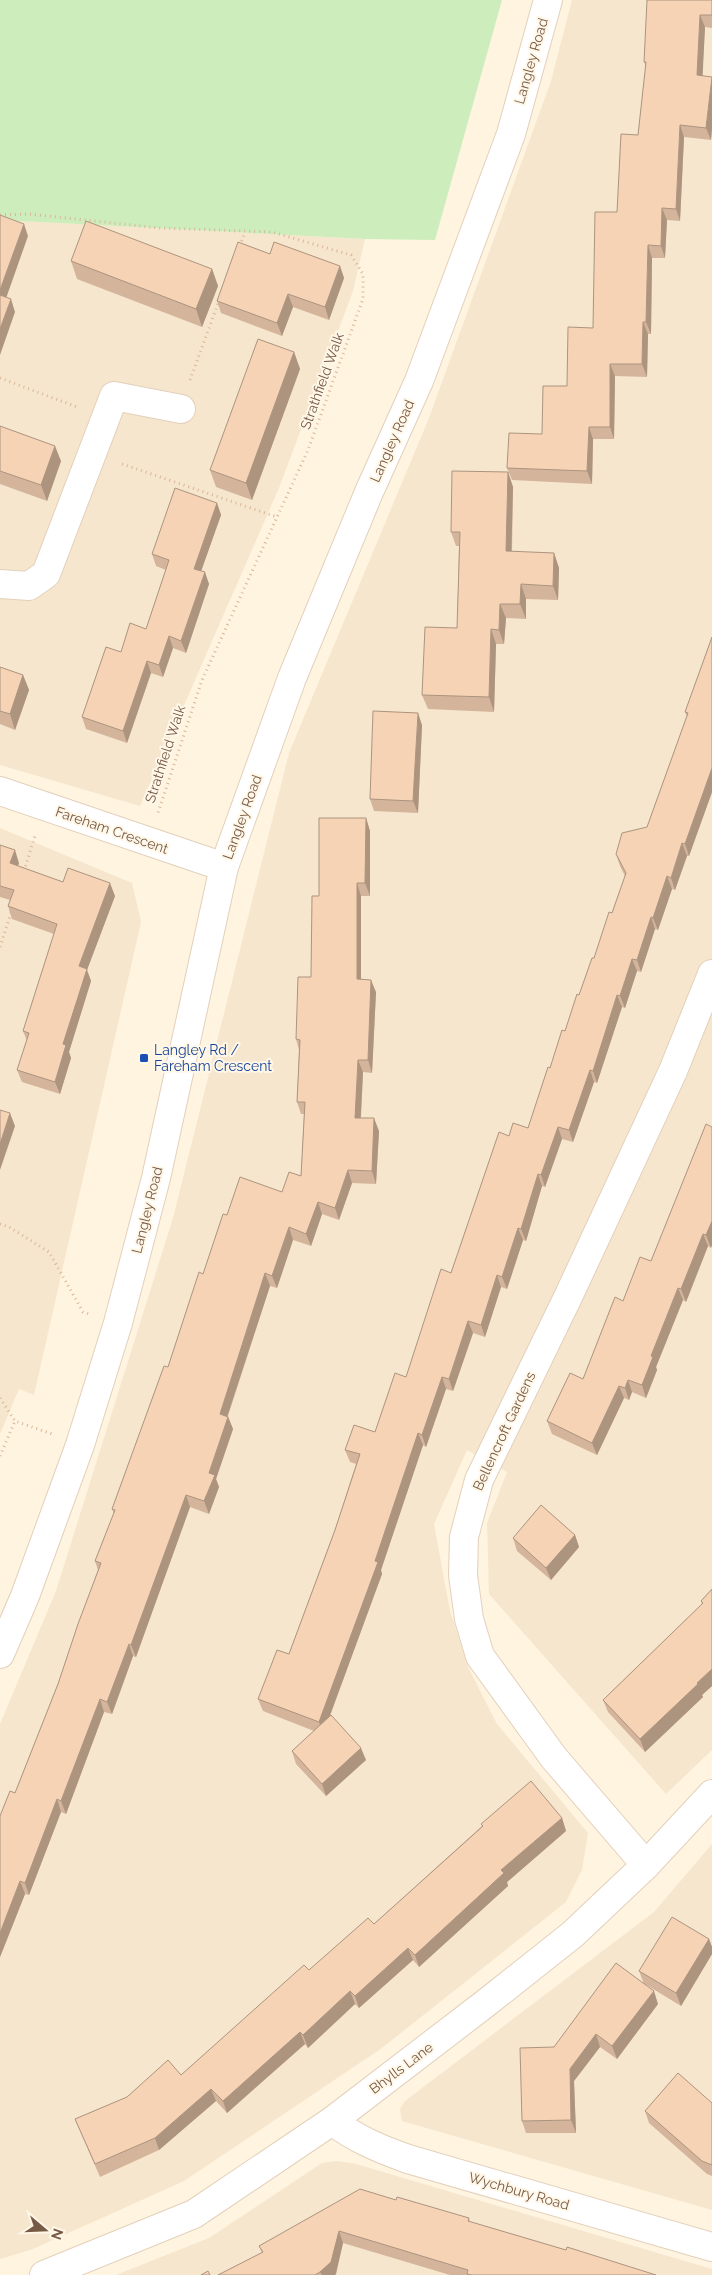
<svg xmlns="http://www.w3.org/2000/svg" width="712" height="2275" font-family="Raleway,sans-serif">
<rect width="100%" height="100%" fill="#fef4e0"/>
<g fill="#f6e6cd">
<path d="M572,0H712V1750L666,1794L489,1594L487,1523L507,1472L467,1450L434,1524L450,1611L468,1667L497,1724L588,1833L582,1870L566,1902L382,2048L184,2181L33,2249L0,2259V1724L56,1591L173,1218L289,753L429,418L551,81Z"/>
<path d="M0,220L365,239L353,291L279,488L140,806L0,765Z"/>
<path d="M0,828L132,883L141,922L34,1395L19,1389L0,1434Z"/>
<path d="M712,1844V2210L402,2121L400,2109L405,2101L654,1912Z"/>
<path d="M337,2161L356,2164L712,2269V2275H116L209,2238L322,2163Z"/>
</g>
<path fill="#cdedbd" d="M0,0H502L435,240L365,239L0,220Z"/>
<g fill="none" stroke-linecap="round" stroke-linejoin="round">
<g stroke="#e3d0bb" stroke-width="30">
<g id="minor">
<path d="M0,584L29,586L46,574L114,396L181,409"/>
<path d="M0,791L224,867"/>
<path d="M646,1865L554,1758L480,1656L469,1619L463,1575L464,1537L479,1480L568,1297L673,1071L712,974"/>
<path d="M332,2121C356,2139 380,2149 408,2159L712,2247"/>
</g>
</g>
<g stroke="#e3d0bb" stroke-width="30">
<g id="tertiary">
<path d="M0,1654L25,1596L80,1445L118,1323L156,1178L224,867L292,678L369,492L419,381L511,134L548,0"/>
<path d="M44,2275L194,2214L332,2121L486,2003L573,1934L646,1865L712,1794"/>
</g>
</g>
<g stroke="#dbb698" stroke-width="3" stroke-dasharray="1 4" stroke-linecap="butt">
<path d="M0,215L29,214L160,228L272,232L351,255L363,274V299L308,450L202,680L158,813"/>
<path d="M240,246L245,232"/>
<path d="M0,378L77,407"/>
<path d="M190,380L219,301"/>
<path d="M122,464L277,517"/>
<path d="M24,871L35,836"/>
<path d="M0,947L12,910"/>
<path d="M0,1224L9,1227L49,1252L83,1312L89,1314"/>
<path d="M0,1398L15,1421L52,1434"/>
<path d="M0,1456L15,1421"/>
</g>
<use href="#minor" stroke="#fff" stroke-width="28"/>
<use href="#tertiary" stroke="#fff" stroke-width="28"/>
</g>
<g fill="#d4b59c">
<path d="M712,0V28L705,27L702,76L712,78V128L711,140L684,137L680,221L667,220L665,258H652L651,334H648L647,377L615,376L614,439H593L592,484L512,480L507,468L542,434L567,386L593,328L617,212L638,135L646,67L644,62Z"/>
<path d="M270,254L340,266L344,278L329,320L293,307L282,336L221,313L217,301Z"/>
<path d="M71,261L212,269L218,286L202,327L77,279Z"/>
<path d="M294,352L300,369L252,500L216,487L210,470Z"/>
<path d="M0,426L61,461L47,501L0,484Z"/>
<path d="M508,472L513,487L512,552L554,553L559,568L558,600L526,599V619L506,618L504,644H496L494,712L428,709L422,695L457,628L459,546H456L451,532Z"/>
<path d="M217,503L221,515L201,571L209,584L186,653L173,648L163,677L151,673L127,743L86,729L82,717L121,652L146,629L166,570L156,566L152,554Z"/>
<path d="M712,637V792L689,856H687L675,890L672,889L658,930L655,929L641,972L637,971L625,1008L622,1007L597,1083L594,1082L573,1142L562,1139L545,1187L542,1186L526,1241L523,1240L507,1289L501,1287L485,1337L473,1333L453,1391L446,1389L426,1447L423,1445L381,1570L382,1574L330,1716L366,1760L326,1796L296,1764L292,1751L314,1731L263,1711L258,1699L289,1654L335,1530L356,1464L350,1462L345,1450L375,1432L406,1377L509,1136L528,1128L579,995L612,913L625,876L620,866L616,854L647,827L687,717L685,712Z"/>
<path d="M0,667L23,675L29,690L15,730L0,724Z"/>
<path d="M422,725L418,813L374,811L370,799Z"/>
<path d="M366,818L370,831V896H361V980L376,992L372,1073L363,1072L361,1118L379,1131L376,1184L352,1183L339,1220L322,1214L311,1246L293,1240L277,1288L270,1286L228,1416L233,1429L216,1479L219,1487L209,1514L190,1507L136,1657L133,1656L112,1714L104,1712L66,1814L61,1812L29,1895L25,1894L0,1957L15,1793L58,1684L98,1570L95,1561L114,1514L112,1509L168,1367L203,1274L227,1215L282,1192L301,1176L304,1114H301L297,1102L299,1050L296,1039L311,977L319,896Z"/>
<path d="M0,845L19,863L18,866L63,882L115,896L87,970L91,981L69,1052L71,1058L60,1094L22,1082L17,1070L27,1041L23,1031L54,934L12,919L8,906L10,900L0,897Z"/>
<path d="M712,1127V1245L711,1248L708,1246L686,1302L683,1300L656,1367L657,1370L646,1398L632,1392L629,1400L624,1398L597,1455L552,1434L547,1421L583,1379L623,1301L651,1261Z"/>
<path d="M575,1535L579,1547L551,1580L517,1551L513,1538Z"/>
<path d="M712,1589V1686L702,1695L703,1697L645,1752L608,1712L603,1700L702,1604L701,1601Z"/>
<path d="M562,1818L566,1831L507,1882L508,1886L419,1967L413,1960L359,2008L355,2004L308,2048L305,2044L227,2113L216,2101L159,2150L100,2177L80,2131L75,2119L181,2075L309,1970L374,1924L482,1826L481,1824Z"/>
<path d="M709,1939L712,1947V1954L681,2006L645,1984L658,2004L617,2059L600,2047L574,2081L576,2133H526L522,2121L554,2047L644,1984L639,1971Z"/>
<path d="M712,2103V2176L707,2174L649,2123L645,2111Z"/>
<path d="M396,2200L469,2218L470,2222L566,2250L656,2275H450L343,2243L335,2275H218L262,2253L259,2246Z"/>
</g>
<g fill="#ac947f">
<path d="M700,15L705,27L702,88L697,75Z"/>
<path d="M712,77V128L711,140L706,128Z"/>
<path d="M680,125L684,137L680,221L676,209Z"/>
<path d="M662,208L667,220L665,258L661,246Z"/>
<path d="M24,224L28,236L3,307L0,299V290Z"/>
<path d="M648,245L652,258L651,334L646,322Z"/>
<path d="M340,266L344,278L329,320L325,307Z"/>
<path d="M212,269L218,286L202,327L196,309Z"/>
<path d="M288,294L293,307L282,336L277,323Z"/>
<path d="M11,299L15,312L0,355V329Z"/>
<path d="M643,322L648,334L647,377L642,364Z"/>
<path d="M294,352L300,369L252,500L246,483Z"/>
<path d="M610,364L615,376L614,439L610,427Z"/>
<path d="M589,427L593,439L592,484L587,471Z"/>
<path d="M55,446L61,461L47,501L41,485Z"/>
<path d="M508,472L513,487L511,566L506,551Z"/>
<path d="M217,503L221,515L198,580L194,569Z"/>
<path d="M554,553L559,568L558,600L553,586Z"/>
<path d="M205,572L209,584L186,653L181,641Z"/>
<path d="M521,584L526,599V619L520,604Z"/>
<path d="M500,604L506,618L504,644L499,630Z"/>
<path d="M491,629L496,644L494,712L489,697Z"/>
<path d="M169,636L173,648L163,677L159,665Z"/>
<path d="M147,661L151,673L127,743L123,731Z"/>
<path d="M23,675L29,690L15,730L10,714Z"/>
<path d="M418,713L422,725L418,813L413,801Z"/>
<path d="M712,768V792L689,856L685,844Z"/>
<path d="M366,818L370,831V896L365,883Z"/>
<path d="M682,843L687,856L675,890L671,878Z"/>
<path d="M15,850L19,863L15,875L10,863Z"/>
<path d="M667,876L672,889L658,930L653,918Z"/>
<path d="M110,883L115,896L87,970L91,981L69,1052L71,1058L60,1094L55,1082L79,966Z"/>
<path d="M357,883L361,896V992L357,979Z"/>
<path d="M651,917L655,929L641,972L637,960Z"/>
<path d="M632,959L637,971L625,1008L620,996Z"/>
<path d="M371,980L376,992L372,1073L368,1060Z"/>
<path d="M617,995L622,1007L597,1083L593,1071Z"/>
<path d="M358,1060L363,1072L360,1130L355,1118Z"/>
<path d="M590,1070L594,1082L573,1142L569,1130Z"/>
<path d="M10,1113L15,1126L0,1170V1144Z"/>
<path d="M374,1118L379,1131L376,1184L372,1171Z"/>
<path d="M558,1127L562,1139L545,1187L541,1175Z"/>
<path d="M348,1170L352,1183L339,1220L335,1208Z"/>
<path d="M538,1174L542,1186L526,1241L521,1229Z"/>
<path d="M318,1202L322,1214L311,1246L306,1234Z"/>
<path d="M712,1221V1245L711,1248L706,1235Z"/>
<path d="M289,1227L293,1240L277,1288L272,1276Z"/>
<path d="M518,1228L523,1240L507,1289L502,1277Z"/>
<path d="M703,1234L708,1246L686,1302L681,1289Z"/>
<path d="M265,1273L270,1286L224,1426L220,1414Z"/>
<path d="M497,1275L501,1287L485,1337L481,1325Z"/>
<path d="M678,1288L683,1300L656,1367L657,1370L646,1398L642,1385L651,1356Z"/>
<path d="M468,1321L473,1333L453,1391L449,1379Z"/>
<path d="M442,1377L446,1389L426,1447L422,1435Z"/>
<path d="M628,1380L632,1392L629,1400L625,1388Z"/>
<path d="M619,1386L624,1398L597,1455L592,1443Z"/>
<path d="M228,1417L233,1429L216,1479L219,1487L209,1514L204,1501L209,1473Z"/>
<path d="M418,1433L423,1445L381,1570L382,1574L323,1734L319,1722L375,1561Z"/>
<path d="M186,1495L190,1507L136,1657L131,1645Z"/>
<path d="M575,1535L579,1547L551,1580L546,1568Z"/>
<path d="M129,1644L133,1656L112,1714L107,1702Z"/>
<path d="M712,1669V1686L702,1695L703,1697L645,1752L640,1739Z"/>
<path d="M100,1699L104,1712L66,1814L61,1801Z"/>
<path d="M361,1748L366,1760L326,1796L322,1784Z"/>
<path d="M57,1799L61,1812L29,1895L25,1883Z"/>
<path d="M562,1818L566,1831L507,1882L508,1886L419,1967L415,1955L501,1870Z"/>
<path d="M20,1881L25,1894L0,1957V1933Z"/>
<path d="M709,1939L712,1947V1954L681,2006L676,1993Z"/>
<path d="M408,1948L413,1960L359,2008L355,1996Z"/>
<path d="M350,1991L355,2004L308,2048L303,2035Z"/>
<path d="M654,1991L658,2004L617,2059L612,2046Z"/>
<path d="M300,2032L305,2044L227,2113L223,2101Z"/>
<path d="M596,2034L600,2047L574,2081L576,2133L571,2120L570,2069Z"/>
<path d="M211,2089L216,2101L159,2150L155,2138Z"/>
<path d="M339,2231L343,2243L336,2274L335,2275H322L320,2272Z"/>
</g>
<g fill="#f6d3b5" stroke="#ac947f">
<path d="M647,0H712V15H700L697,75L712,77L706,128L680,125L676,209L662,208L661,246L648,245L646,322H643L642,364H610V427H589L587,471L507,468L509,433L542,434L543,386H567L568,327L593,328L595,212H617L621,134L638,135L646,62H644Z"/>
<path d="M0,215L24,224L0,290Z"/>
<path d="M86,221L212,269L196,309L71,261Z"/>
<path d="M238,242L270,254L274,242L340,266L325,307L288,294L277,323L217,301Z"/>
<path d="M0,295L11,299L0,329Z"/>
<path d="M258,339L294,352L246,483L210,470Z"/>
<path d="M0,426L55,446L41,485L0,471Z"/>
<path d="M452,471L508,472L506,551L554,553L553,586L521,584L520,604H500L499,630L491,629L489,697L422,695L425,627L457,628L460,532H451Z"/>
<path d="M175,488L217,503L194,569L205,572L181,641L169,636L159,665L147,661L123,731L82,717L106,647L121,652L130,623L146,629L169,560L152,554Z"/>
<path d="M712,637V768L685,844L682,843L671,878L667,876L653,918L651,917L637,960L632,959L620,996L617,995L593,1071L590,1070L569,1130L558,1127L541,1175L538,1174L521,1229L518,1228L502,1277L497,1275L481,1325L468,1321L449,1379L442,1377L422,1435L418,1433L375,1561L378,1562L319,1722L258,1699L277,1650L289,1654L335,1530L360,1454L345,1450L354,1425L375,1432L395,1373L406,1377L441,1269L451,1273L499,1132L509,1136L513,1123L528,1128L548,1067L550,1068L562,1030L565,1031L577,994L579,995L592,958H594L609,912L612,913L626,873L616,854L622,833L647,827L688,713L685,712Z"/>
<path d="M0,667L23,675L10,714L0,711Z"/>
<path d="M373,711L418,713L413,801L370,799Z"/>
<path d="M319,818H366L365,883H357V979L371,980L368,1060H358L355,1118H374L372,1171L348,1170L335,1208L318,1202L306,1234L289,1227L272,1276L265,1273L220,1414L228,1417L209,1473L215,1475L204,1501L186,1495L131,1645L129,1644L107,1702L100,1699L61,1801L57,1799L25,1883L20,1881L0,1933V1816L10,1791L15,1793L58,1684L78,1624L101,1563L95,1561L115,1510L112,1509L164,1366L168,1367L199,1272L203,1274L223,1214L227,1215L240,1177L282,1192L289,1172L301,1176L305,1102H297L300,1040L296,1039L298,977H311L312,896H319Z"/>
<path d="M0,845L15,850L10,863L63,882L68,868L110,883L79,966L87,969L63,1044L66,1045L55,1082L17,1070L29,1033L23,1031L57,924L8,906L14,890L0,886Z"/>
<path d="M0,1110L10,1113L0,1144Z"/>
<path d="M706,1124L712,1127V1221L706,1235L703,1234L681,1289L678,1288L651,1356L653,1357L642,1385L628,1380L625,1388L619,1386L592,1443L547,1421L570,1373L583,1379L615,1297L623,1301L640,1257L651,1261Z"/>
<path d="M541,1505L575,1535L546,1568L513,1538Z"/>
<path d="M712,1589V1669L697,1683L698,1684L640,1739L603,1700L703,1603L701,1601Z"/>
<path d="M331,1715L361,1748L322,1784L292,1751Z"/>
<path d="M531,1781L562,1818L501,1870L504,1873L415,1955L408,1948L355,1996L350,1991L303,2035L300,2032L223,2101L211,2089L155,2138L95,2164L75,2119L127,2097L168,2060L181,2075L304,1965L309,1970L368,1918L374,1924L483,1826L481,1824Z"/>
<path d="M672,1917L709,1939L676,1993L639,1971Z"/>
<path d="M616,1963L654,1991L612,2046L596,2034L570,2069L571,2120L522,2121L520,2048L554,2047Z"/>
<path d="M678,2073L712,2103V2165L702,2161L645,2111Z"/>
<path d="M360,2189L396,2200L397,2197L469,2218L468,2221L566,2250L567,2247L656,2275H472L467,2274L468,2270L339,2231L331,2262L320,2272L315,2275H218L263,2252L259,2246Z"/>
<path d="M208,2271L210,2275H201Z"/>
</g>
<rect fill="#1a4fb4" stroke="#fff7e8" stroke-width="2" x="139" y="1053" width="10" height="10" rx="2.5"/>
<g text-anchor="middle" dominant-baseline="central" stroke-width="4" stroke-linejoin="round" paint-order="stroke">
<g font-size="14" fill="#775a45" stroke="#fff7e8">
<text transform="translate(531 61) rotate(-74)">Langley Road</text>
<text transform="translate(322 381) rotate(-70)">Strathfield Walk</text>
<text transform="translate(392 441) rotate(-66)">Langley Road</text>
<text transform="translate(165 754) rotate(-72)">Strathfield Walk</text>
<text transform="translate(242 817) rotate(-70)">Langley Road</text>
<text transform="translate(112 830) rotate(19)">Fareham Crescent</text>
<text transform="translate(147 1210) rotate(-76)">Langley Road</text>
<text transform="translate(504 1431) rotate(-65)">Bellencroft Gardens</text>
<text transform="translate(401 2068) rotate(-37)">Bhylls Lane</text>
<text transform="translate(519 2191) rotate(16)">Wychbury Road</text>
</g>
<g font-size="14" fill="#164399" stroke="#fff7e8" text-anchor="start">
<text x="154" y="1050">Langley Rd /<tspan x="154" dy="16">Fareham Crescent</tspan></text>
</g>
</g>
<g transform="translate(45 2230) rotate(109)" stroke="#fff7e8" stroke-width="4" paint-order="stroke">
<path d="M0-4L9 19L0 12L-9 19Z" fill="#775a45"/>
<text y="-8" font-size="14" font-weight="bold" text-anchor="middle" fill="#775a45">N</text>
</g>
</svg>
